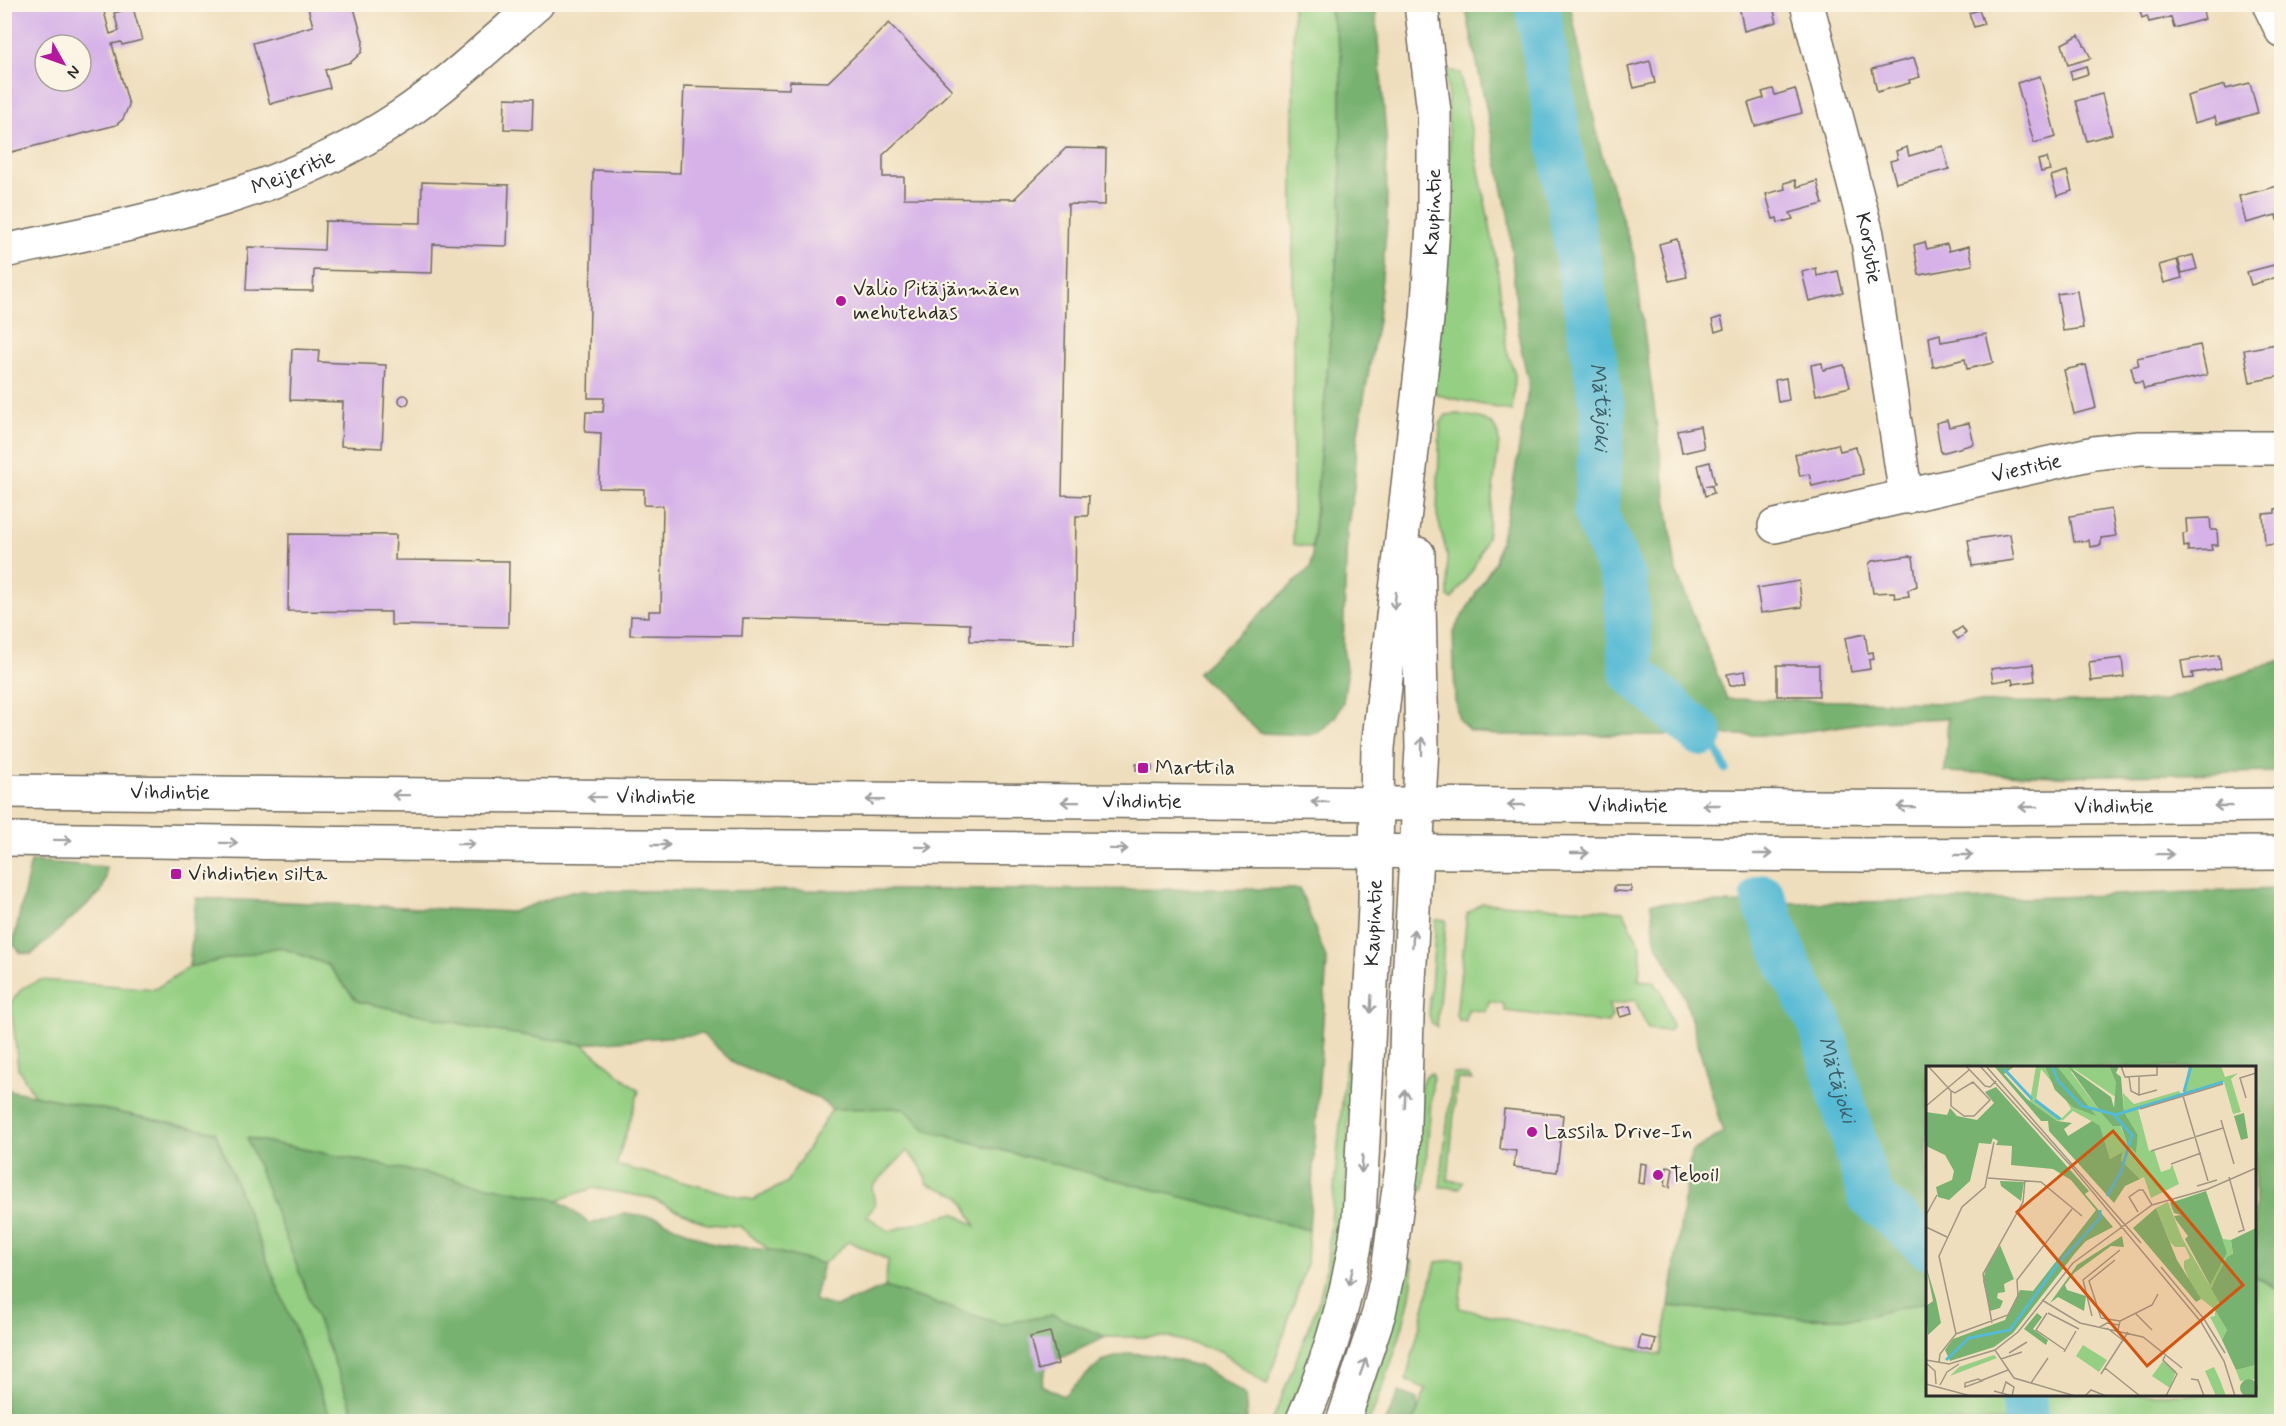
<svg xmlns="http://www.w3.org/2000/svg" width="2286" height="1426" font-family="Mynerve,sans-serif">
<rect width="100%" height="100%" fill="#fcf5e5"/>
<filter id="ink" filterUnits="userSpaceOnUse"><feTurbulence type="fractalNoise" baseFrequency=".0167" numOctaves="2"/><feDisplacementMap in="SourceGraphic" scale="12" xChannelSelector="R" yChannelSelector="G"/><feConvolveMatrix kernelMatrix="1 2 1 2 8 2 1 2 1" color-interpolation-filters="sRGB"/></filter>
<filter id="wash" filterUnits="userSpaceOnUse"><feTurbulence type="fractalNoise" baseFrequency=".008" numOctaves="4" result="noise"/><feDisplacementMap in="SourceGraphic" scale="24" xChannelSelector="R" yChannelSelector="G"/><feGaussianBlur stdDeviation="1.35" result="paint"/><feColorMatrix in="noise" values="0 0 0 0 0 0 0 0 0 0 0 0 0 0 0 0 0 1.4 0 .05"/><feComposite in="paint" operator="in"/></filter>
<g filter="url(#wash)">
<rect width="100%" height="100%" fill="#efdebd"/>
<g fill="#95cf83" stroke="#607d57" stroke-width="1.5" fill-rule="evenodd">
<path d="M1293,5H1328L1341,54V206L1312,548L1293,544Z"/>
<path d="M1447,70L1460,73L1497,263L1506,348L1515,374L1512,411L1442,396L1434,392L1450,184Z"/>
<path d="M1457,414C1477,417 1498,418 1499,442L1487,537L1473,569L1452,599L1448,597L1447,554L1437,515L1440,424L1446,415Z"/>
<path d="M1482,903L1623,911L1641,947L1639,980L1654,982L1662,992L1672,1026L1668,1031L1648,1029L1635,1000L1609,1005L1612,1016L1608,1023L1505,1011L1504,1004L1489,1001L1486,1012L1468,1009L1466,1021L1459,1020L1456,1016L1467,914Z"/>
<path d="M1436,920H1446L1437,1027L1431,1022L1429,1014Z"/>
<path d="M280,947L328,965L357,1001L496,1031L583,1044L639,1091L616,1165L753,1200L786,1183L832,1109L903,1108L928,1131L1309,1230L1307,1263L1267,1385L1220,1351L1168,1337H1106L1053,1315L1001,1324L885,1287L888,1260L849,1241L823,1264L769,1250L739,1226L707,1224L651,1198L593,1188L558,1200L248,1138L357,1421H332L215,1132L34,1095L18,1068L11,1003L22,988L41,980L155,989L189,967ZM907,1151L921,1167L928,1184L960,1196L976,1226L954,1213L889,1231L867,1216L875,1205L872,1187Z"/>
<path d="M1349,1058H1351L1342,1263L1289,1421L1272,1422L1320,1298L1327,1264L1346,1061Z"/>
<path d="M1431,1073L1433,1075L1424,1189L1419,1193L1414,1190L1421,1086L1424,1077Z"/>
<path d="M1453,1073L1469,1076L1472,1080L1457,1079L1448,1180L1463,1182L1460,1188L1440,1187Z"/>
<path d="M1464,1259L1459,1308L1661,1355L1669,1306L1805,1318H1858L1927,1301L1928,1394H2254L2255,1276L2281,1291V1421L1414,1422L1426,1389L1406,1380L1436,1262Z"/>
<path d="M1412,1260C1419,1292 1383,1389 1369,1421L1360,1422L1384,1350L1406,1262Z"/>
</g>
<g fill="#78b271" stroke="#526e4e" stroke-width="1.5">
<path d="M1329,5H1375L1386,135L1387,223L1378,320L1358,432L1354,488L1347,530L1343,647L1347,676L1343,702L1335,717L1319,732L1310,735L1260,733L1197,673L1311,567L1341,206V54Z"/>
<path d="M1465,5H1570L1601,152L1634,256L1676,571L1727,699L1949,703L2163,701L2281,660V772L2060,776L1945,772L1948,718L1876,721L1779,735H1494L1469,730L1459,720L1455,701L1453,632L1495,561L1510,504L1529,385L1519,339L1509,219Z"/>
<path d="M31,861L106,867V879L101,892L32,954L21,953L13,944Z"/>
<path d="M1300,889L1327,961L1309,1230L928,1131L903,1108L832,1109L816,1097L735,1064L702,1034L583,1044L496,1031L357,1001L328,965L280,947L189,967L196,898L512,912L571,891Z"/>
<path d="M2281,889V1291L2255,1276L2254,1068H1928L1927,1301L1859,1318H1805L1669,1306L1691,1152L1723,1133L1685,998L1655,940L1651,903C1862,905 2071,897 2281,889Z"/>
<path d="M5,1082L8,1090L215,1132L332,1421H5Z"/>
<path d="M247,1138L558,1200L590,1224L624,1213L657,1218L713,1244L769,1250L823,1264L814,1300L835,1307L885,1287L1001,1324L1053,1315L1106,1337L1047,1364L1041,1385L1063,1396L1102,1361L1129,1353L1155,1355L1202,1367L1245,1395L1247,1421H357Z"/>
<path d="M1399,1392L1417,1399L1418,1410L1414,1421H1386Z"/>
</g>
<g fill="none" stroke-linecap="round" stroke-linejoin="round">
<path stroke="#55bad4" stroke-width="8" d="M1701,734L1716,749L1726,769"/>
<g stroke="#55bad4" stroke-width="45">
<path id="s1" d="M1537,4L1603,412L1596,514L1625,583L1632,673L1701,734"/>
<path id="s2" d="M1763,897L1789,966L1820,1023L1870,1196L1928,1246"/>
<path d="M2024,1394L2026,1422"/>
</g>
</g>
<g id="blocks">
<g fill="#d6b2e8" fill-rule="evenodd">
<path d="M4,4H102L110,34L119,31L114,13L133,8L142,40L122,45L121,42L112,44L129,105L123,119L116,125L4,154ZM45,45H81V81H45Z"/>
<path d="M307,4H353L363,41L362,52L351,62L325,70L330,88L270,104L253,43L313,26Z"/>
<path d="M1757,4H1772L1777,22L1744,31L1739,5Z"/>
<path d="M2138,4H2201L2205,19L2174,28L2171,17L2149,22L2147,16L2142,18Z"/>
<path d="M1979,10L1984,24L1974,27L1969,13Z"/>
<path d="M889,23L952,90L883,155V177H904V198L1017,199L1015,198L1066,148L1106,149L1105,205L1068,204L1062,495L1089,496L1088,516H1076L1074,644L970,641V624L743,618L742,636L630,635L631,616L649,617V611H661L663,506L644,505V489L599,488L601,433L585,432L586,412H603L604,398H588L593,170L680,173L684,86L789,89L790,81L828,82Z"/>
<path d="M2079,35L2091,58L2068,65L2062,44Z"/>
<path d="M1914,58L1920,77L1909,80L1910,83L1877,92L1872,69Z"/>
<path d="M1650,61L1655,83L1634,88L1628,67Z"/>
<path d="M2086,66L2088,74L2072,79L2070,71Z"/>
<path d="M2040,76L2056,137L2034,143L2017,83Z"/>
<path d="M2250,83L2258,113L2217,124L2215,117L2194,123L2187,96L2225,85L2226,89Z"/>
<path d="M1773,89L1775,95L1795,89L1802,113L1755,126L1748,103L1764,98L1762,92Z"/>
<path d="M2102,94L2112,134L2087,141L2076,101Z"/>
<path d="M505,98L533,99L532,130L504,129Z"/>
<path d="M1943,146L1949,169L1896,183L1890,161L1898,159L1896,151L1907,147L1909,156Z"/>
<path d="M2047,158L2050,170L2041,172L2038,160Z"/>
<path d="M2067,171L2072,191L2057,196L2051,176Z"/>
<path d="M1795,180L1797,187L1817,181L1823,204L1790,213L1793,219L1778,223L1777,218L1773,219L1766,194L1785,189L1784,183Z"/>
<path d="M422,182L509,185L507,246L433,244L432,273L314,270L313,291L246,290L248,247L324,250L325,221L421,223Z"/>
<path d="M2282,185V219L2277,220L2276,215L2246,223L2239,196Z"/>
<path d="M1677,239L1687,277L1669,281L1659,244Z"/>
<path d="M1925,242L1927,249L1947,244L1949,251L1969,246L1973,265L1919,275L1914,245Z"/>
<path d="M2193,255L2197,269L2182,273L2178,259Z"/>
<path d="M2177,260L2182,278L2164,283L2159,265Z"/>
<path d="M2274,265L2277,277L2251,285L2247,272Z"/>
<path d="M1816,268L1817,276L1838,271L1843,293L1809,301L1802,272Z"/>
<path d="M2077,291L2083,328L2063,331L2057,294Z"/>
<path d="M1721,317L1724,329L1715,332L1712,320Z"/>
<path d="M1940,334L1941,342L1986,334L1993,363L1967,369L1965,359L1933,367L1929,337Z"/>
<path d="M2282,343V376L2250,382L2244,350Z"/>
<path d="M2200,345L2207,375L2144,389L2142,382L2135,383L2131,367L2139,365L2137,358Z"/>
<path d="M292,349L319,350L318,362L386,365L382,448L341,446L343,402L290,400Z"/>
<path d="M1822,363L1823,370L1844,365L1850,387L1816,395L1811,365Z"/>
<path d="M2086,365L2096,408L2074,414L2064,370Z"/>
<path d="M1786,378L1789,400L1778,402L1775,380Z"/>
<circle cx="404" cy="400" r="5"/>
<path d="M1947,420L1949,427L1969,423L1974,444L1941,453L1936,423Z"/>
<path d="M1700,426L1704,448L1682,453L1678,431Z"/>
<path d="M1838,444L1840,451L1856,447L1863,474L1812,486L1809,474L1800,476L1795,454Z"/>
<path d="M1710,462L1715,484L1705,486H1712L1714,493L1705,496L1698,465Z"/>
<path d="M2282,508V544L2265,545L2263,514L2275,513V509Z"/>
<path d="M2111,509L2116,536L2101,538V545L2090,547L2089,540L2074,542L2070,516Z"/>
<path d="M2210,518L2211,530H2217L2218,545H2211L2212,550L2188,551V546L2184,547L2183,534L2187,533L2186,519Z"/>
<path d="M289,534L396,535L395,560L509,561L508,627L391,625V612L288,611Z"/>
<path d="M2010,534L2014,560L1972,566L1968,540Z"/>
<path d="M1909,556L1913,557L1917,586L1908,590L1909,596L1895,598L1894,592L1873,593L1869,564L1872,561Z"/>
<path d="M1799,581L1802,607L1761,613L1757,588Z"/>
<path d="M2282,583V607L2279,608L2277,584Z"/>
<path d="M1962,627L1966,633L1958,639L1953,633Z"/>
<path d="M1865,634L1868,653L1873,652L1874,659L1869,660L1870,669L1851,672L1845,638Z"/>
<path d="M2219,655L2221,669L2192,673L2193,678L2184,679L2181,661Z"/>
<path d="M2122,658L2124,677L2091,681L2089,662Z"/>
<path d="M2033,664L2035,681L2013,684L2012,679L1993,682L1991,669Z"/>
<rect x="1777" y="665" width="42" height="31"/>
<path d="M1745,671L1747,682L1730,686L1727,674Z"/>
<path d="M1136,764L1152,765V770H1136Z"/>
<path d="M1614,886H1631V892L1614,891Z"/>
<path d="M1630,1006L1632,1014L1620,1017L1618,1008Z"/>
<path d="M1504,1109L1563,1115L1557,1172L1514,1167L1516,1151L1500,1149Z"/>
<path d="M1640,1163L1646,1164L1644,1184L1638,1183Z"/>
<path d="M1667,1166L1673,1167L1670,1187L1665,1186Z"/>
<path d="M1050,1332L1058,1364L1038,1370L1030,1337Z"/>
<path d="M1641,1336L1656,1339L1653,1352L1638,1349Z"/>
</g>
</g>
</g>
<g filter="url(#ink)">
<use href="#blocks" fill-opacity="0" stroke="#706a5e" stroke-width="1.5"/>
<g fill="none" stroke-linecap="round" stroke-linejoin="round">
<g stroke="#706a5e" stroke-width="36">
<g id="minor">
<path id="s3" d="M1807,4L1867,234L1906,497"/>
<path d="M2269,4L2282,31"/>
<path id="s4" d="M4,251C142,222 280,197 400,117C449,84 492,43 537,4"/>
<path id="s5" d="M1775,526L2094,453L2140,448H2282"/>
</g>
</g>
<g stroke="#706a5e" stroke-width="36">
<g id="major">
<path id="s6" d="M4,791L1514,805L1965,808L2282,805"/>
<path d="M4,839L380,844L1863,855L2282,853"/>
<path id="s7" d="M1302,1422C1331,1355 1350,1290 1359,1218L1375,907L1378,748L1427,319L1434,209V112L1421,4"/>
<path d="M1343,1422L1379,1313L1388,1271L1403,1158L1407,1017L1422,748L1418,554"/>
</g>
</g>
<use href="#minor" stroke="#fff" stroke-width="33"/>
<use href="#major" stroke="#fff" stroke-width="33"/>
</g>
<defs><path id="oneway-shaft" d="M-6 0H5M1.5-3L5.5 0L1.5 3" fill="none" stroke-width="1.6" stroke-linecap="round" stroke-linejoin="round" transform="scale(1.5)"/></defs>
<g stroke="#a0a0a0">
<use href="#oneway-shaft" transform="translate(1395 601) rotate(96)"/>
<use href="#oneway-shaft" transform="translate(1422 746) rotate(-90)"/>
<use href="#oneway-shaft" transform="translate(401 795) rotate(-179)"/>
<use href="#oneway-shaft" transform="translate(596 797) rotate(-179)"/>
<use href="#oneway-shaft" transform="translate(875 800) rotate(-179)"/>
<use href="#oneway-shaft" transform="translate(1070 802) rotate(-179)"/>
<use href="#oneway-shaft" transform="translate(1320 802) rotate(-180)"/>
<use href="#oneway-shaft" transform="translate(1516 805) rotate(-180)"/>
<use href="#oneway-shaft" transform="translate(1711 805) rotate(180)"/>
<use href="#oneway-shaft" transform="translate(2223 806) rotate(180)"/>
<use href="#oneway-shaft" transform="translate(1906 807) rotate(-179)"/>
<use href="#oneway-shaft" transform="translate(2028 807) rotate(180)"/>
<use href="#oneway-shaft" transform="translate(63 840) rotate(1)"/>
<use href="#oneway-shaft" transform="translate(229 843) rotate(1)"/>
<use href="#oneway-shaft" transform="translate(466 844)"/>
<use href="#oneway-shaft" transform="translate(661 845)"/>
<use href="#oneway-shaft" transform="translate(924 847) rotate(1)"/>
<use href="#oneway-shaft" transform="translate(1119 849) rotate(1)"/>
<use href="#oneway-shaft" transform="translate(1580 853)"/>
<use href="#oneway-shaft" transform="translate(1763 854)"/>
<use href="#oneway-shaft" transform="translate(2165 854) rotate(-1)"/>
<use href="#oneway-shaft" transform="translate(1964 855)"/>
<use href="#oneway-shaft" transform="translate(1413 938) rotate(-86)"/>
<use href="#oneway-shaft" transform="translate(1371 1004) rotate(93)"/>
<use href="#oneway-shaft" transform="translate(1405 1099) rotate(-88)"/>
<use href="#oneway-shaft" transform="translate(1362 1164) rotate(94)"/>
<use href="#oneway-shaft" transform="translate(1351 1276) rotate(102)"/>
<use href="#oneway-shaft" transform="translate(1363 1367) rotate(-70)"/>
</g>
</g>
<g fill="#b5179e" stroke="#fcf5e5" stroke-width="2">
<circle cx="841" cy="301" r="6"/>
<rect x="1137" y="762" width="12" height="12" rx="3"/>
<rect x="170" y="868" width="12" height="12" rx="3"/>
<circle cx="1532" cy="1132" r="6"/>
<circle cx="1658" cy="1175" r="6"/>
</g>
<g text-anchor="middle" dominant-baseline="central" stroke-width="4.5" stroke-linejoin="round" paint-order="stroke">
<g font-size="21" fill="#2b2b2b" stroke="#fcf5e5">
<text stroke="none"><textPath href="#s4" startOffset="300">Meijeritie</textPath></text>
<text stroke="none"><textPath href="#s7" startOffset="1222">Kaupintie</textPath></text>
<text stroke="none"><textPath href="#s3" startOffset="252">Korsutie</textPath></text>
<text stroke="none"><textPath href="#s5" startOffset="258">Viestitie</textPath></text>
<text stroke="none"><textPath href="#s6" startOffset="166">Vihdintie</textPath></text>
<text stroke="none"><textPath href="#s6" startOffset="652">Vihdintie</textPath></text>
<text stroke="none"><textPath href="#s6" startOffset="1138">Vihdintie</textPath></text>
<text stroke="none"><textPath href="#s6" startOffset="1624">Vihdintie</textPath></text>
<text stroke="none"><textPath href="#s6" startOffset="2110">Vihdintie</textPath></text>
<text stroke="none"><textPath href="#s7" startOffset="508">Kaupintie</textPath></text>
</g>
<g font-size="21" fill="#2b2b2b" stroke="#fcf5e5" text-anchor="start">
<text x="853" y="289">Valio Pitäjänmäen<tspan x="853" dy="24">mehutehdas</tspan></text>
<text x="1155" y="768">Marttila</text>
<text x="188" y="874">Vihdintien silta</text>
<text x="1544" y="1132">Lassila Drive-In</text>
<text x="1670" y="1175">Teboil</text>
</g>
<g font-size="22" font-style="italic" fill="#3a5d66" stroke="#fcf5e5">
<text stroke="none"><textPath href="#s1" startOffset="408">Mätäjoki</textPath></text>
<text stroke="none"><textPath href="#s2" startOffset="198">Mätäjoki</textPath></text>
</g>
</g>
<g transform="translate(1926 1066)">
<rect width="330" height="330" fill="#efdebd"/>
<path d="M110,0H119L130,21L115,3L110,35L136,52L145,43L136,27L163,43L131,0H183L190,17L191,32L148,3L145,6L176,48L186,58L194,59L201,76L210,86L212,69L198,46L197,27L208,38L253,25L255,29L212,43L223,85L228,84L235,106L244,103L246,98L253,118L225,132L218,111L214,113L195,94L197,87L184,93L174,60L147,45L137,54L131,55L104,35ZM263,0H295L299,11L312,7L305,13L315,46L307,48L298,16L258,28ZM242,136L256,172L283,218L301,187L293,169L289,152L297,173L305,174L307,189L285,221L293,236L288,243L269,228L258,202V195L264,192L259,181H249L244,176L230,142ZM289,244L301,264L296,274L284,251L289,250ZM157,279L181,294L173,306L150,290ZM68,289L71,292L24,310L33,301ZM237,295L250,305L244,322L226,310ZM330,299V313L314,315L310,304ZM288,301L294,314L300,330H290L279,305Z" fill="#95cf83"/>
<path d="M68,0H89L78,8L101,33L131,55L146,57L138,63L142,70L166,55L174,60L184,93L197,86L195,94L214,113L199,120L188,137L123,65L122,55H115ZM119,0H131L170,50L147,41L129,24ZM142,0L185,31L188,42L190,17L183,0H193L190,7L195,11L198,46L212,69L210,87L202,79L195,60H187L176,48ZM70,21L163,125L159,128L187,161L160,175L150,186L87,267L68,281L24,295L19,284L27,273L79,254L94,224L107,225L170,144L145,114L127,103L85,99L86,80L70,79L72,75L67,72L65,78L53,77L44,115L23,134L12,131L10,121L26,114L28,105L19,89L0,80V46L21,49L24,42L31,50L51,54L68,37L59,26ZM318,47L322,72L315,74L308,50ZM74,115L98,116L95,135L75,120ZM280,125L301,187L284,219L259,173L262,170L250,154L248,150L255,149L248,147L244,137ZM230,142L251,194L275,233L270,236L207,162ZM330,162V299L310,304L296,274L301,264L289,244L294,238L285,222L301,191L307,188L305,174ZM196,170L198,181L185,180L148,207L139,219L141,224L160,230L158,245L132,231L124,237L151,199ZM74,179L88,213L78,218L79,226L72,227L71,232L77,235L74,242L64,245L57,215L60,202ZM0,200L10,233L15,257L2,269L0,240L7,235ZM111,247L116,251L107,263L122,274L120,279L98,263ZM314 322a9 9 0 1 1 18 0a9 9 0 1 1-18 0Z" fill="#78b271"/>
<path fill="none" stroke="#55bad4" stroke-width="3" d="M126,0L132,15L156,40L187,48L206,69L195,106L181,130M78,3L106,33M258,26L265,0M109,34L134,53M189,49L297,16M20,294L43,272L84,264L132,198L174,152V144"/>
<path fill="none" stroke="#a19683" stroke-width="1.5" d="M2,0L25,25L29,27L47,16L64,34L48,50H38L25,40V25M40,0L59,20L64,21L70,15M54,0L145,100L275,256L298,295L309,330M60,0L215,177M195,0L199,11L231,9V0M213,10V29L231,24M203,11L205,25L213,29M257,30L282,115M320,32L314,12L330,7M0,40L43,4M214,43L297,18M295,54L308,98M225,85L297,62M245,98L275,87M303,111L318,164L312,166M62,112L115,116L156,150M271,120L291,114M212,146L203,131L213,124H217L226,139M0,149L11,129M0,161L21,171M235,201L278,253L299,287M116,234L154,257L217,271L256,302M121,247L110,264L139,284M122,247L153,263M210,248L226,264M166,250L157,214L194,184M175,252L163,215L189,194M175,252L194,255M66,257L57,208L97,136L99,114M174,261L181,257L193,259M181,262L198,275M192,264L194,255L226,239L232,228M30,268L13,190L36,141L59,121L68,76M69,284L88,312L149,330M138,286L150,265M83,287L101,276M75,293L96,286M0,294L23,298L69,284L92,266L147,197L226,139L282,123L330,102M13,296L14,288L30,268L82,249L92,230L91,214L146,143M0,297L9,305L10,318M179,302L214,330M175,308L202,266M52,313L56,315L39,321V317ZM265,313L272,314L278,330M54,315L82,304M105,317L122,292M0,318L45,330M14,319L21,306L33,298M68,325L86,330M76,328L80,316L88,321L86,330M159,330L165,324L180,330M240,330L251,308L237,294L240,288"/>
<path fill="#d5540f" fill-opacity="0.15" stroke="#d5540f" stroke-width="3" d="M187,65L317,219L221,300L91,146Z"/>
<rect width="330" height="330" fill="none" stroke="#2b2b2b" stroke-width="3"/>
</g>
<rect width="2286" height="1426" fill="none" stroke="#fcf5e5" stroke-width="24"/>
<g transform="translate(63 63) rotate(130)"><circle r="28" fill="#fcf5e5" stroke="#a8a49b" stroke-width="1.5"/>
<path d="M0-4.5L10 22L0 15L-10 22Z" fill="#b5179e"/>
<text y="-9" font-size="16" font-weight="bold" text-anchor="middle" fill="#2b2b2b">N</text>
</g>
</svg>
